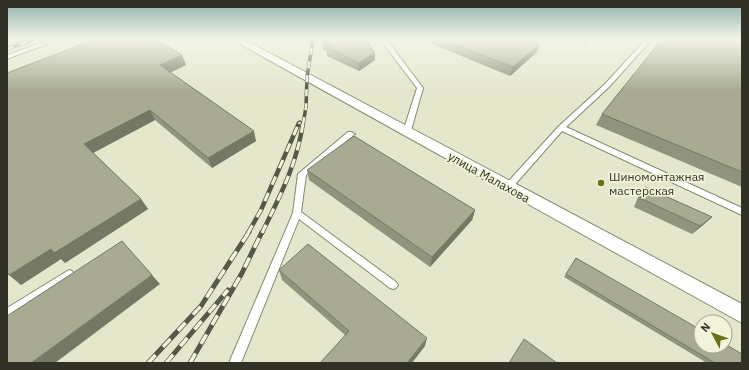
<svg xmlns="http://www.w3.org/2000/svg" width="749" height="370" font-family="'IBM Plex Sans',sans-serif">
<rect width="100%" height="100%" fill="#e4e7cc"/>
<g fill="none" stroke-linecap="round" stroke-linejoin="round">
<g stroke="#878971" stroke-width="2">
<g id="service">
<path d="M52,39H60L7,59V55Z"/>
<path d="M380,39H386L423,88L410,134H407L403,132L417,88Z"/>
<path d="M646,39H652L609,87L566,127L742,208V215L562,131L511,189H505L504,187L505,185L559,126L605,84Z"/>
<path d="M348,132H351L355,134L306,175L301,212L396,282L398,285L396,288L393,289L390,288L299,219L241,363H229L293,213L298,174Z"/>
<path d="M69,270L72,271L74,274L72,277L7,319V308Z"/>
</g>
</g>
<g stroke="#878971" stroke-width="2">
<path id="minor" d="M231,39H243L742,304V323Z"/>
</g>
<use href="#service" fill="#fff" fill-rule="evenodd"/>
<use href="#minor" fill="#fff" fill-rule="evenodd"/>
<g stroke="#565649" stroke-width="3.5">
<g id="rail-far2">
<path d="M7,49L35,39"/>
<path d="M299,124L300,122"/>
<path d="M303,124L306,107L307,77L313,39"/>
</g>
</g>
<g stroke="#565649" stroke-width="4.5">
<g id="rail-far1">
<path d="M248,233L261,210L299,123"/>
<path d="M262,233C280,196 297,164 303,123"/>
</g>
</g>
<g stroke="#565649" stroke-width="5">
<g id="rail">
<path d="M148,363L201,306L249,232"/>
<path d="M166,363L228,290"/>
<path d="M190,363L242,273L262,232"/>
</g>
</g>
<use href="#rail-far2" stroke="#f2f4d9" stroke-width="2.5" stroke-dasharray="7" stroke-linecap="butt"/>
<use href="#rail-far1" stroke="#f2f4d9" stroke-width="3" stroke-dasharray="9" stroke-linecap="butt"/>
<use href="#rail" stroke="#f2f4d9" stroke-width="3.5" stroke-dasharray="11" stroke-linecap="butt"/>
</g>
<g fill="#90937d">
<path d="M96,39L186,65L170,73L256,141L212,168L155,120L93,153L141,199L148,209L65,263L61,259L21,285Z"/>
<path d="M420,39H526L537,52L510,76Z"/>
<path d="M571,39H591L586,44Z"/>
<path d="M742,39V187L596,125L602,114Z"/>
<path d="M322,42H368L370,43V46L372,47V51L375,60L359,71L327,56V52L323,50Z"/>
<path d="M307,170L475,210L472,220L430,267L309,180Z"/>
<path d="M645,187L712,217L703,225L692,234L634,207L639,195Z"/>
<path d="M576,258L742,363H707L564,277Z"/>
<path d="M279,270L425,346L345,335L282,280Z"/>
</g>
<g fill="#767866">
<path d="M588,39H591L586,44Z"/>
<path d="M368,40V44L370,43V48L372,47V54L375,52V60L359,71V63L365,41Z"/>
<path d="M540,44L537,52L510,76L513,67Z"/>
<path d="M182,55L186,65L164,75L160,65Z"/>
<path d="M150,110L155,120L91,154L84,144Z"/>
<path d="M254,131L256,141L212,168L208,158Z"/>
<path d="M141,199L148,209L65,263L61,259L21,285L9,275L51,249Z"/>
<path d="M475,210L472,220L430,267L432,257Z"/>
<path d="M712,217L703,225L692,234L700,226Z"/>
<path d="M152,275L160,284L55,363H31Z"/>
<path d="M427,338L425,346L412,363H407Z"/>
</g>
<g fill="#a8ab91" stroke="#767866">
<path d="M96,39H156L182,55L160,65L254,131L208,158L150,110L84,144L141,199L54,253L51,249L9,275L7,272V73Z"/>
<path d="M328,39H365L368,40L365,41L370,43L367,45L372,47L369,49L375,52L359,63L327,47L330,45L322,42Z"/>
<path d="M441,39H526L540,44L513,67Z"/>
<path d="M662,39H742V172L602,114Z"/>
<path d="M354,136L475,210L432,257L307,170Z"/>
<path d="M645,187L712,217L700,226L640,198Z"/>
<path d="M122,241L152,275L31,363H8L7,361V316Z"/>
<path d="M308,244L427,338L407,363H320L349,331L279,270Z"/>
<path d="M576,258L701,330V346H725V344L742,354V363H715L566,274Z"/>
<path d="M524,339L557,363H509Z"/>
</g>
<linearGradient id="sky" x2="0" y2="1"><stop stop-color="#8db0a8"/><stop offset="0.43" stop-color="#f3f4e8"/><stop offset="1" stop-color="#f3f4e8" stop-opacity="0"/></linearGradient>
<rect width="749" height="91" fill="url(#sky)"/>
<circle fill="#6c6f14" stroke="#f2f4d9" stroke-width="1.5" cx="601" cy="183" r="4"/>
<g text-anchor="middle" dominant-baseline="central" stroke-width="3.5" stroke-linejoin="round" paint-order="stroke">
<g font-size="12" fill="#313127" stroke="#f2f4d9" text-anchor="start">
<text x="609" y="176">Шиномонтажная<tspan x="609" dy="14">мастерская</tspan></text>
</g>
<g font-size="12" fill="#313127" stroke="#f2f4d9">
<text transform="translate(489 177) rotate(29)">улица Малахова</text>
</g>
</g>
<rect width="749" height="370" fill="none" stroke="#313127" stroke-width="16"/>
<g transform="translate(713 334) rotate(311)"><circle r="19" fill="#f2f4d9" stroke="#a5a692"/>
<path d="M0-3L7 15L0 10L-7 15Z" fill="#6c6f14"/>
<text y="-6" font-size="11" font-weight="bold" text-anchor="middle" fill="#313127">N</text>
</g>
</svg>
